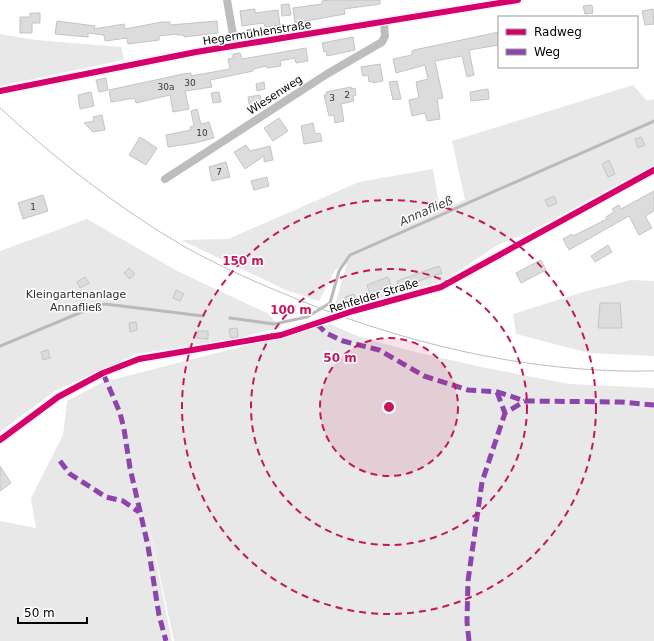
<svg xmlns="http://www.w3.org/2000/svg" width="654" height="641" font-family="'DejaVu Sans',sans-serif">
<rect width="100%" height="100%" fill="#fff"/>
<g fill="#e8e8e8">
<path d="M0,34L36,40L121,47L124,60L0,86Z"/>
<path d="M633,85L647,101L654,99V165L526,234L499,244L444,281L342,308L335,305L347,263L335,270L319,301L286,290L181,240L228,239L359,182L433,169L440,210L465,200L452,141Z"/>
<path d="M87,219L179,272L269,314L280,328L239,338L136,354L55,391L0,432V251Z"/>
<path d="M631,280L654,281V356L589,353L516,334L513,314L583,292Z"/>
<path d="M330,324L360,337L407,350L481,367L569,384L654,388V641H174L147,516L172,641H0V521L36,528L31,498L63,435L67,401L103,382Z"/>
</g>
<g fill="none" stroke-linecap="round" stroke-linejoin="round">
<g stroke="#bababa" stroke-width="3">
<path d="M230,318L274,324L307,317L330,303L339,271L350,255L654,121"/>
<path d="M0,346L96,306L105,304L203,316"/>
</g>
</g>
<g fill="#dcdcdc" stroke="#c4c4c4">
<path d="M328,0H380V4L344,9L345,14L295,23L293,8L322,4V1Z"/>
<path d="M289,4L291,15L282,16L281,5Z"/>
<path d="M592,5L593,13L585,14L583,6Z"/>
<path d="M255,9V13L278,10L280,25L265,27L264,23L242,26L240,11Z"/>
<path d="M653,9L654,24L645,25L642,11Z"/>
<path d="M30,13H40V23H32V33H20V17H30Z"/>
<path d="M57,21L95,26L94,29L124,24L125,29L162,22H170V25L217,21L218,33L184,37V35H177V34L159,36V40L128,44L127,38L105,41L104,35L88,33V37L55,34Z"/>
<path d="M499,32V45L469,50L474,75L467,77L462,56L435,61L443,98L437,99L440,119L427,121L425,113L412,116L409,100L419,98L416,82L428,79L425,65L396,73L393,59L412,55V51L414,50Z"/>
<path d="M353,37L355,50L327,56L326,51L324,52L322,43Z"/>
<path d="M306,48L308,61L296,63L295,58L280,61L281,66L267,68V66L253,69V71L210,80L212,87L185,91L189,109L173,112L170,95L136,103L135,98L111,102L109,90L183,74L191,73V76L230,69L228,59L233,58V54L240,53L242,59Z"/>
<path d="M380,64L383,81L373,83V81L369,82L368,75L363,76L361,67Z"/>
<path d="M106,78L108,90L99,92L96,80Z"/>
<path d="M397,81L401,99L393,100L389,82Z"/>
<path d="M264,82L265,89L257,91L256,84Z"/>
<path d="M351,87V89L355,88L356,95L353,96L354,101L341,104L344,121L335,123L334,115L329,116L324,95L327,94L326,92Z"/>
<path d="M488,89L489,99L471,101L470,92Z"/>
<path d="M91,92L94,106L80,109L78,95Z"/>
<path d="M219,92L221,102L213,103L211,93Z"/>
<path d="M260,95L262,107L250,109L248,97Z"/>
<path d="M197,109L201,124L209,122L214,138L195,143L168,147L166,135L191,130L190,127L194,126L191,111Z"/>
<path d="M102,115L105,130L93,132L84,123L94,121L93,117Z"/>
<path d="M279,118L288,131L273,141L264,128Z"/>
<path d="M313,123L315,134L320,133L322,141L304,144L301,126Z"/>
<path d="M140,137L157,148L146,165L129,155Z"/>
<path d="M641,137L645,145L638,148L635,139Z"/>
<path d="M246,145L250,151L270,146L273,160L264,162V156L245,169L234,152Z"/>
<path d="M609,160L615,174L608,177L602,164Z"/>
<path d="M226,162L230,177L212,181L209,167Z"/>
<path d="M267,177L269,186L254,190L251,181Z"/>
<path d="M654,191V211L645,216L652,228L639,235L629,216L569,250L563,239L572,234L573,236L607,219L606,217L614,212L612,209L619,205L621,209Z"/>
<path d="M43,195L48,211L23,219L18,203Z"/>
<path d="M554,196L557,203L548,207L545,200Z"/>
<path d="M608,245L612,252L595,262L591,256Z"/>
<path d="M541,260L546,270L521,283L516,273Z"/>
<path d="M439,266L442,273L399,288L397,281Z"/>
<path d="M129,268L135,274L130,279L124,273Z"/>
<path d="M85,277L89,283L80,288L77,282Z"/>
<path d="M388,277L391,285L370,294L367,285Z"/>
<path d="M176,290L184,294L180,301L173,298Z"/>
<path d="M354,294L356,301L347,304L345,297Z"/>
<path d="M600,303H620L622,328H598Z"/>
<path d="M136,322L137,330L130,332L129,323Z"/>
<path d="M237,328L238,337L231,338L229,329Z"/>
<path d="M197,331H208V339L197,338Z"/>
<path d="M48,350L50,358L43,360L41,352Z"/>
<path d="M0,466L11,483L0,491Z"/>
</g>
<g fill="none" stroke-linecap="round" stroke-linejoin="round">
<g stroke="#bdbdbd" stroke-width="8">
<path d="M227,0L235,46"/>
<path d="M0,91L196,52L518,0"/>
<path d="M165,179L327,74L382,42L385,36L384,23"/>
<path d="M0,440L58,397L103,373L139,359L281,335L353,311L441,287L654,170"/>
</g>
<path stroke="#bdbdbd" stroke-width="1" d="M0,108C57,160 118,208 185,247C216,264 248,279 280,292C396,342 527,374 654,371"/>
<g stroke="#8e44ad" stroke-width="5" stroke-dasharray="10 5" stroke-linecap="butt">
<path d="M317,324L326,333L343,341L379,350L424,376L468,390L498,392L525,401L621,402L654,405"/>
<path d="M103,373L120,413L124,429L130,468L148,546L159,615L166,641"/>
<path d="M497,392L505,413"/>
<path d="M60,461L70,474L106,497L123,501L139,512"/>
<path d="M469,641L467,622L468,581L482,482L505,413L525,401"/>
</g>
<g stroke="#fff" stroke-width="8">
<g id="cycleway">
<path d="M0,91L196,52L518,0"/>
<path d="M0,440L58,397L103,373L139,359L281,335L353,311L441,287L654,170"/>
</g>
</g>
<use href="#cycleway" stroke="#d6006c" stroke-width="6"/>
</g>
<circle cx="389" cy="407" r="69" fill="#c2185b" fill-opacity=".12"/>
<g fill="none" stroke="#c2185b" stroke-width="2" stroke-dasharray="7 5">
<circle cx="389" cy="407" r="69"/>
<circle cx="389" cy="407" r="138"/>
<circle cx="389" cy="407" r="207"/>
</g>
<g text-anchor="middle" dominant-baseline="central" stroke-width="3" stroke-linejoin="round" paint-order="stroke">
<g font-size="9" fill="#373737">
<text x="190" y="83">30</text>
<text x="166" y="87">30a</text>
<text x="347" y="95">2</text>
<text x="332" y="98">3</text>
<text x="202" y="133">10</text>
<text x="219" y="172">7</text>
<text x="33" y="207">1</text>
</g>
<g font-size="11" fill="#000" stroke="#fff">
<text transform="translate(257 33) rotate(-9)">Hegermühlenstraße</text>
<text transform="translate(275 95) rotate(-33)">Wiesenweg</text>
<text transform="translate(374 296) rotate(-17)">Rehfelder Straße</text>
</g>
<g font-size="11" fill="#2d2d2d" stroke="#fff">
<text x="76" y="294">Kleingartenanlage<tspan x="76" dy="13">Annafließ</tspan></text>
</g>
<g font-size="12" font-style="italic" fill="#3e3e3e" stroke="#fff">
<text transform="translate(426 211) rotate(-24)">Annafließ</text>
</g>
</g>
<circle cx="389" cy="407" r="6" fill="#c2185b" stroke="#fff" stroke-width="2"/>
<g font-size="12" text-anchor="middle" font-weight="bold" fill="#c2185b" stroke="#fff" stroke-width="3" stroke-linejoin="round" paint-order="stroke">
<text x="243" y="265">150 m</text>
<text x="291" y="314">100 m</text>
<text x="340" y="362">50 m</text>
</g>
<rect x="498" y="16" width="140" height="52" fill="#ffffff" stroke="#999999"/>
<rect x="506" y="29" width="20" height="6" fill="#d6006c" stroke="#999999"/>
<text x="534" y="36" font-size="12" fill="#000000">Radweg</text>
<rect x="506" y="49" width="20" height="6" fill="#8e44ad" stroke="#999999"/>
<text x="534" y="56" font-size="12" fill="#000000">Weg</text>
<path d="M18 617v6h69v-6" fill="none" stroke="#000000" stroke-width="2"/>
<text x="24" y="617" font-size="12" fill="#000000" stroke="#ffffff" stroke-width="3" paint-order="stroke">50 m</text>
</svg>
